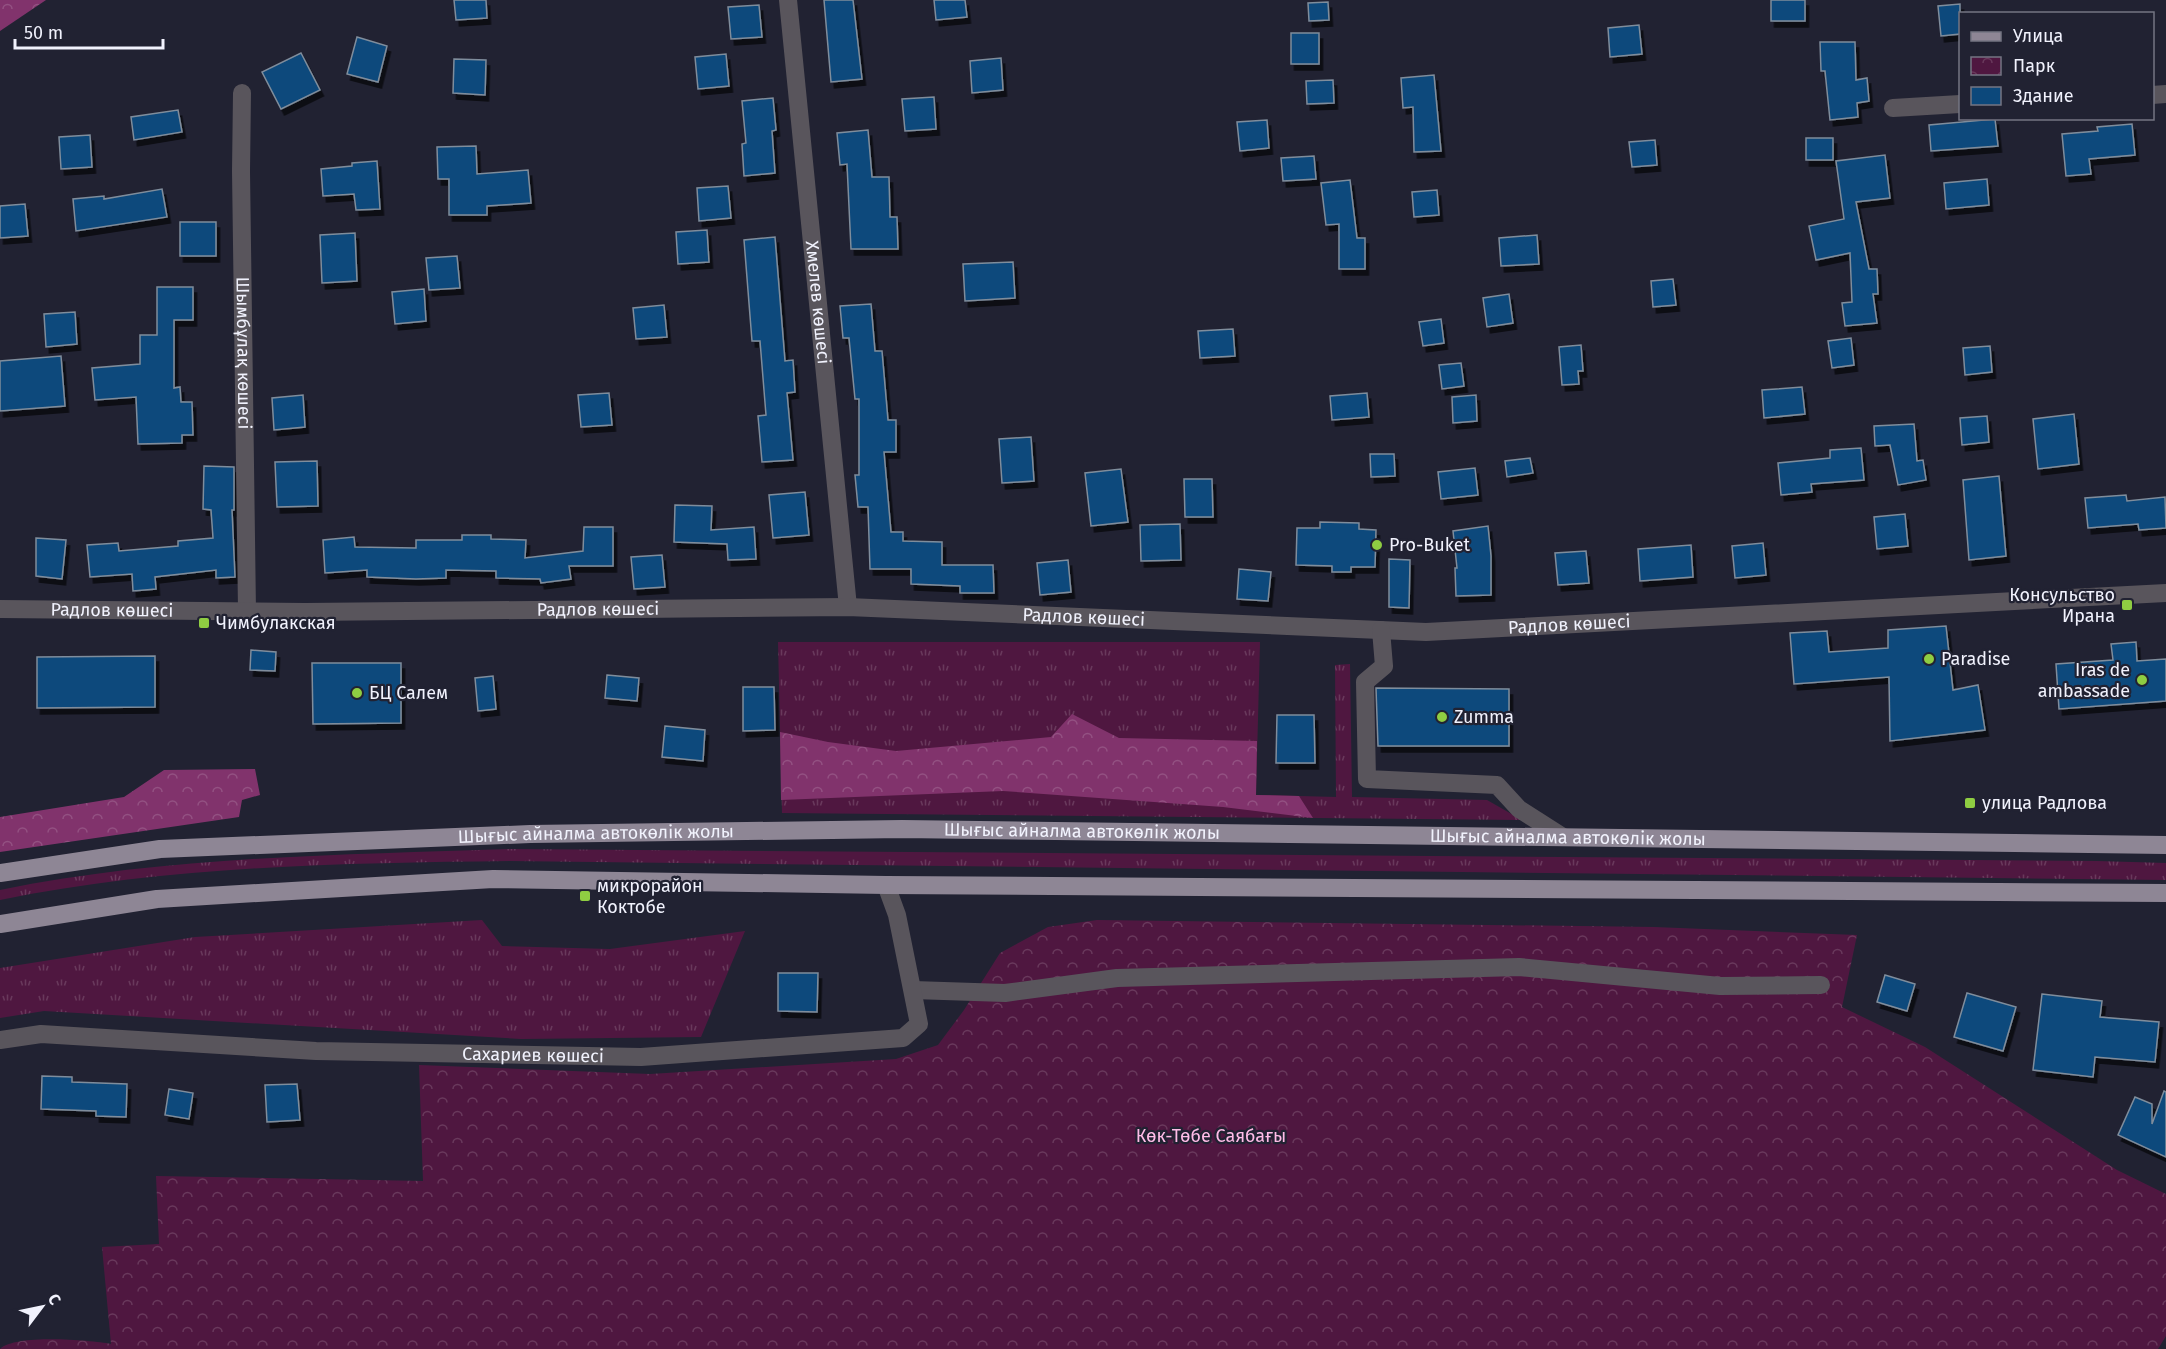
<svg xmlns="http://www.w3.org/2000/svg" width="2166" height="1349" font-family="'Fira Sans',sans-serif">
<defs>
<pattern id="grass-tufts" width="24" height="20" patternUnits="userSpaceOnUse" patternTransform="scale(1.5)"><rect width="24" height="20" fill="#4f1740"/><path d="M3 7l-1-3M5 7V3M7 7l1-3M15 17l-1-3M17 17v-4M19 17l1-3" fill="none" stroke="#69395c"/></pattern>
<pattern id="forest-crowns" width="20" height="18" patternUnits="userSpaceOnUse" patternTransform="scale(1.5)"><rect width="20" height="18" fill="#81336c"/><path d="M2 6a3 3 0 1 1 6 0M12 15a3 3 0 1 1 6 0" fill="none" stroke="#935182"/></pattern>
<pattern id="park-crowns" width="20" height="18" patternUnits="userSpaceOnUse" patternTransform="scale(1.5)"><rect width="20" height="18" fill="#4f1740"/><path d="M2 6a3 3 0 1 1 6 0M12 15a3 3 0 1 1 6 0" fill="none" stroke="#69395c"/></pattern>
<filter id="shadow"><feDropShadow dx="3.5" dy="6" stdDeviation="0" flood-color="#0009"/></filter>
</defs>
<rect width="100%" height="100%" fill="#212232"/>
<g fill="url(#grass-tufts)">
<path d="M778,642H1260L1256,795L1336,797L1335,665L1350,664L1352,797L1487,800L1522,820L782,813Z"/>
<path d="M510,849L2097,861L2166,863V880L510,861C339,863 168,866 0,900V890C167,856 340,855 510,849Z"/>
<path d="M482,920L502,946L610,949L745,931L701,1037L521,1039L44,1011L0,1018V968L195,937Z"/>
</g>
<g fill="url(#forest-crowns)">
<path d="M0,0H46L0,31Z"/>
<path d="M1072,714L1119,738L1257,741L1256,795L1299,796L1313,818L1223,807L1003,791L781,800L780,732L828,742L896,751L1051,737Z"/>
<path d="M255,769L260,795L242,800L239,817L0,852V817L124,797L164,770Z"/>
</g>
<path fill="url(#park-crowns)" d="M1097,920L1654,927L1857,935L1842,1007L1925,1047L2117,1170L2166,1194V1336L2158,1349H0C16,1334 89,1340 111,1344L102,1247L159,1244L156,1176L423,1181L419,1065L650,1074L896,1059L938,1045L964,1010L1000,953L1048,927Z"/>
<g fill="#0c487b" stroke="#7f8d9c" stroke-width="1.5" filter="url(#shadow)">
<path d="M454,0H486L487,18L456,20Z"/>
<path d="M824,0H853L862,79L831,82Z"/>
<path d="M934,0H965L967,17L936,20Z"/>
<rect x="1771" y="0" width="34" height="21"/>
<path d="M1328,2L1329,20L1309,21L1308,3Z"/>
<path d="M1960,4V34L1941,36L1938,6Z"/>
<path d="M759,5L762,37L731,39L728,7Z"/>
<path d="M1639,25L1642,54L1610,57L1608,28Z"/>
<rect x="1291" y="33" width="28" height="31"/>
<path d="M357,37L387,46L378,82L347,74Z"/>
<path d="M1820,42H1855L1856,80L1867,78L1869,101L1857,103L1858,117L1830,120L1825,71H1821Z"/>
<path d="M301,53L320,90L281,109L262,72Z"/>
<path d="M726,54L729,86L698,89L695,57Z"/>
<path d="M1001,58L1003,90L972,93L970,61Z"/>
<path d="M454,59L486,60L485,95L453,93Z"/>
<path d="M1434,75L1441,151L1414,152L1413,107L1403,108L1401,78Z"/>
<path d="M1333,80L1334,103L1307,104L1306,81Z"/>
<path d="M934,97L936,129L905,131L902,99Z"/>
<path d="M773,98L776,130L772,131L775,173L744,176L742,144L746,143L742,101Z"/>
<path d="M178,110L182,132L134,140L131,117Z"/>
<path d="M1995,119L1998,146L1931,151L1929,125Z"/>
<path d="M1267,120L1269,148L1240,151L1237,122Z"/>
<path d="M2132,124L2135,155L2089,159L2091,174L2066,176L2062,134L2098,131L2097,127Z"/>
<path d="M868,130L872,177H889L890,217H897L898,249H851L847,164L840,165L837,133Z"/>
<path d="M90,135L92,167L61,169L59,137Z"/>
<rect x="1806" y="138" width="27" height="22"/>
<path d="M1655,140L1657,165L1632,167L1629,142Z"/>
<path d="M476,146L477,174L528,170L531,203L487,206V215H449V179H438L437,147Z"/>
<path d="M1885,155L1890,198L1856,202L1869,269H1877L1878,294H1873L1877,323L1845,326L1842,303L1852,302L1850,253L1816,260L1809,226L1844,219L1836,161Z"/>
<path d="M1314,156L1316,179L1283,181L1281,158Z"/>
<path d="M377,161L380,209L356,210L354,194L323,196L321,169L352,166V163Z"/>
<path d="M1987,179L1989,205L1946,209L1944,183Z"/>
<path d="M1350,180L1357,238H1365V269H1339V224L1326,225L1321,183Z"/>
<path d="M728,186L731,218L699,221L697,188Z"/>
<path d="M162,189L167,217L76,231L73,199L104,196V199Z"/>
<path d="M1437,190L1439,215L1414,217L1412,192Z"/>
<path d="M25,204L28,236L0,238V206Z"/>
<rect x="180" y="222" width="36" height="34"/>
<path d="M707,230L709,262L678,264L676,232Z"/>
<path d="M355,233L357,281L322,283L320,235Z"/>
<path d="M1537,235L1539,264L1501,266L1499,238Z"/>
<path d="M775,237L785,361L793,360L795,392L787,393L793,460L762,462L758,416L766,415L760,341H752L744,240Z"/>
<path d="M457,256L460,288L429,290L426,258Z"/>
<path d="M1013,262L1015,298L965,301L963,264Z"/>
<path d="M1673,279L1676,305L1653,307L1651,281Z"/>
<path d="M157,287H193V320H174V388L180,387L181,402H192L193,435H182V443L138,444L136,397L95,400L92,368L140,364V335H157Z"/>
<path d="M424,289L426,321L395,324L392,292Z"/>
<path d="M1509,294L1513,323L1487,327L1483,298Z"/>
<path d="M871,304L875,351H882L888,420H896V452H884L891,532H903V541L942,542V565H993L994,593H960V586L911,584V569H870L868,507H858L855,475H859V399H855L849,338H843L840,306Z"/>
<path d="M664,305L667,337L636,339L633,308Z"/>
<path d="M75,312L77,344L46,347L44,314Z"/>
<path d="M1441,319L1444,343L1423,346L1419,322Z"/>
<path d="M1233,329L1235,356L1200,358L1198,331Z"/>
<path d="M1851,338L1854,365L1832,368L1828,341Z"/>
<path d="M1581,345L1583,371H1578L1579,384L1562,385L1559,347Z"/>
<path d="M1990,346L1992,372L1965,375L1963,348Z"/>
<path d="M61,356L65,406L0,411V361Z"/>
<path d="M1461,363L1464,386L1442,389L1439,365Z"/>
<path d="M1802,387L1805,414L1764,418L1762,390Z"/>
<path d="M609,393L612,425L581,427L578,395Z"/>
<path d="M1367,393L1369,417L1332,420L1330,396Z"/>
<path d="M303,395L305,427L274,430L272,398Z"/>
<path d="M1476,395L1477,421L1453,423L1452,397Z"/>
<path d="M2074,414L2079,464L2038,469L2033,419Z"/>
<path d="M1987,416L1989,442L1962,445L1960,418Z"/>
<path d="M1914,424L1917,461L1923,460L1926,480L1898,485L1890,445L1875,446L1874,426Z"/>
<path d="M1031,437L1034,481L1002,483L999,439Z"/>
<path d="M1861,448L1864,480L1811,484L1812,492L1781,495L1778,463L1830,458V450Z"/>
<path d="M1370,454H1394L1395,476L1371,477Z"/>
<path d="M1530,458L1533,473L1507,477L1505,461Z"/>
<path d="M317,461L318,506L277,507L275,462Z"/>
<path d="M204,466L234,467V510H232L235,577L216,578V570L155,577L156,589L133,591L132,574L90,577L87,545L118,543L119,551L178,546V541L213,538L211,510L203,509Z"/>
<path d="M1475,468L1478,495L1441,499L1438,472Z"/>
<path d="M1121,469L1128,522L1091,526L1085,473Z"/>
<path d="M1999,476L2006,556L1969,560L1963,480Z"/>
<path d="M1184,479H1212L1213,517H1185Z"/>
<path d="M805,492L809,535L773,538L769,495Z"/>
<path d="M2126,495L2127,501L2165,497L2166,528L2139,530L2138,524L2088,528L2085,498Z"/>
<path d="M675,505L712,506L711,530L754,527L756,559L728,560L727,544L674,542Z"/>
<path d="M1905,514L1908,546L1877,549L1874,517Z"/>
<path d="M1320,522L1359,523V529L1376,530L1375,567H1351V572H1332V566L1296,565L1297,528H1320Z"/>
<path d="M1180,524L1181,560L1141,561L1140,525Z"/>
<path d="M1488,526L1491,556V595L1456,596L1455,568H1457L1453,531Z"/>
<path d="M584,527H613V566H569L571,579L541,583L540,579L496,578V571L446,570V578L416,579L367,577V570L325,573L323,540L354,537L355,547L416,548V540H462V535H491V539L526,540L525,558L583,551Z"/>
<path d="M36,538L66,540L62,579L36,576Z"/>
<path d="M1763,543L1766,575L1735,578L1732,546Z"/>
<path d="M1691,545L1693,577L1640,581L1638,549Z"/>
<path d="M1586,551L1589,583L1558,585L1555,553Z"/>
<path d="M662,555L665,587L634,589L631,557Z"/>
<path d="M1389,559L1410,560L1409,608L1389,607Z"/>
<path d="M1068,560L1071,592L1040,595L1037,563Z"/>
<path d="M1239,569L1271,572L1268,601L1237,599Z"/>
<path d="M1946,626L1953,690L1978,685L1985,730L1890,741L1889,677L1794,684L1790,633L1827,631L1829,652L1888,648V630Z"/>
<path d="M2136,642L2137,661L2166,659V701L2059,709L2056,664L2113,660L2111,644Z"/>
<path d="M251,650L276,652L275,671L250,670Z"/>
<path d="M155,656V707L37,708V657Z"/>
<path d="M312,663H401V723L313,724Z"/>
<path d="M607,675L639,678L637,701L605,698Z"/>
<path d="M493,676L496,709L478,711L475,678Z"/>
<path d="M743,687H774L775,730L743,731Z"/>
<path d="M1376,688L1509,689V746H1378Z"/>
<path d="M1277,715H1314L1315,763H1276Z"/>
<path d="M665,726L705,730L703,761L662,757Z"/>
<path d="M778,973H818L817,1012L778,1011Z"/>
<path d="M1885,975L1915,984L1907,1011L1877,1002Z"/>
<path d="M1967,993L2016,1007L2003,1051L1954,1037Z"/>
<path d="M2042,994L2102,1001L2100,1017L2159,1022L2155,1062L2095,1057L2093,1077L2033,1070Z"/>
<path d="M42,1076L72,1077V1082L127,1084L126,1117L96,1116V1111L41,1109Z"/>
<path d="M297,1084L300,1120L267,1122L265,1085Z"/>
<path d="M169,1089L193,1093L189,1119L165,1115Z"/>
<path d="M2164,1091L2166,1092V1157L2118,1135L2135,1097L2152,1104V1124Z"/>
</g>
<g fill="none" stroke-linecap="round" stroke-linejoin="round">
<g stroke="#59555c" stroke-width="18">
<path id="s1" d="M788,0L848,607"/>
<path id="s2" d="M242,93L241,171L247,611"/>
<path d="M2152,95L2166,94"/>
<path d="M1893,108L1960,104"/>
<path id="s3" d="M0,609L305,612L848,607L1426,632L2166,593"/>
<path d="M1381,630L1384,666L1365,682L1367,779L1497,785L1519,809L1563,837"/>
<path d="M913,990L1005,993L1117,978L1519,967L1720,986L1821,985"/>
<path id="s4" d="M0,1040L41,1034L316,1051L641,1057L903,1038L919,1024L897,915L886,885"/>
</g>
<g stroke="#8e8695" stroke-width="18">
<path id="s5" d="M0,873L160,849L530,834L902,829L2166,845"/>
<path d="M0,924L157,899L493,879L886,885L2166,893"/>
</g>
</g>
<g fill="#8fcd42" stroke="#212232" stroke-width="2">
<circle cx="1377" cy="545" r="6"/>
<rect x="2121" y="599" width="12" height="12" rx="3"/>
<rect x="198" y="617" width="12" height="12" rx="3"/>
<circle cx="1929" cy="659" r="6"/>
<circle cx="2142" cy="680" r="6"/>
<circle cx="357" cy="693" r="6"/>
<circle cx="1442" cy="717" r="6"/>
<rect x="1964" y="797" width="12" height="12" rx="3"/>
<rect x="579" y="890" width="12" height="12" rx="3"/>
</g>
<g text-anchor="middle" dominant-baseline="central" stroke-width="4.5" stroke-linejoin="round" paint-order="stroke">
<g font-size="18" fill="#f1f2fd" stroke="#212232">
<text stroke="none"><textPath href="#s1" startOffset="304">Хмелев көшесі</textPath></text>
<text stroke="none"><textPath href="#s2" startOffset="260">Шымбұлақ көшесі</textPath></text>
<text stroke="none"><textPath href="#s3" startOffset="598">Радлов көшесі</textPath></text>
<text stroke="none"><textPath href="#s3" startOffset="112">Радлов көшесі</textPath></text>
<text stroke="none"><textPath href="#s3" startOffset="1084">Радлов көшесі</textPath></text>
<text stroke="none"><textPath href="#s3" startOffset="1570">Радлов көшесі</textPath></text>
<text stroke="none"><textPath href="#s5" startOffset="1084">Шығыс айналма автокөлік жолы</textPath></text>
<text stroke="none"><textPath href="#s5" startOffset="598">Шығыс айналма автокөлік жолы</textPath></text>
<text stroke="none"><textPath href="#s5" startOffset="1570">Шығыс айналма автокөлік жолы</textPath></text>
<text stroke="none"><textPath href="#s4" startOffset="534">Сахариев көшесі</textPath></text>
</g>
<g font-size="18" fill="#f1f2fd" stroke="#212232" text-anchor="start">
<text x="1389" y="545">Pro-Buket</text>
<text x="2115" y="595" text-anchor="end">Консульство<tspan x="2115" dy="21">Ирана</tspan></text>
<text x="216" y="623">Чимбулакская</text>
<text x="1941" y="659">Paradise</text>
<text x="2130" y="670" text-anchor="end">Iras de<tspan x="2130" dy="21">ambassade</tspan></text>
<text x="369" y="693">БЦ Салем</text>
<text x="1454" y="717">Zumma</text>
<text x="1982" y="803">улица Радлова</text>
<text x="597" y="886">микрорайон<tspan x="597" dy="21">Коктобе</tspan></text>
</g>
<g font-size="18" fill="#ffbce8" stroke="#212232">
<text x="1211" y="1136">Көк-Төбе Саябағы</text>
</g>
</g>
<rect x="1959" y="12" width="195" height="108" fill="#212232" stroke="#747583" stroke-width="1.5"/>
<rect x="1971" y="32" width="30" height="9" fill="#8e8695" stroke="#747583" stroke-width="1.5"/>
<text x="2013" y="42" font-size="18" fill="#f1f2fd">Улица</text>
<rect x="1971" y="57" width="30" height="18" fill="url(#park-crowns)" stroke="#747583" stroke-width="1.5"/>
<text x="2013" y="72" font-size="18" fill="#f1f2fd">Парк</text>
<rect x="1971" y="87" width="30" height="18" fill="#0c487b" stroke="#747583" stroke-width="1.5"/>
<text x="2013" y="102" font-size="18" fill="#f1f2fd">Здание</text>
<g transform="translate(42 1307) rotate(58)" stroke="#212232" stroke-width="4.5" paint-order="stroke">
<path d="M0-4.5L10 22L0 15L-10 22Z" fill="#f1f2fd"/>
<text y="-9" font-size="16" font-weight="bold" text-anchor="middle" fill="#f1f2fd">С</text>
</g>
<path d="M15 39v9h148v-9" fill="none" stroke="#f1f2fd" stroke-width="3"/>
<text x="24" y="39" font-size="18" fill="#f1f2fd" stroke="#212232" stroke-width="4.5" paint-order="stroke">50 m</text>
</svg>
